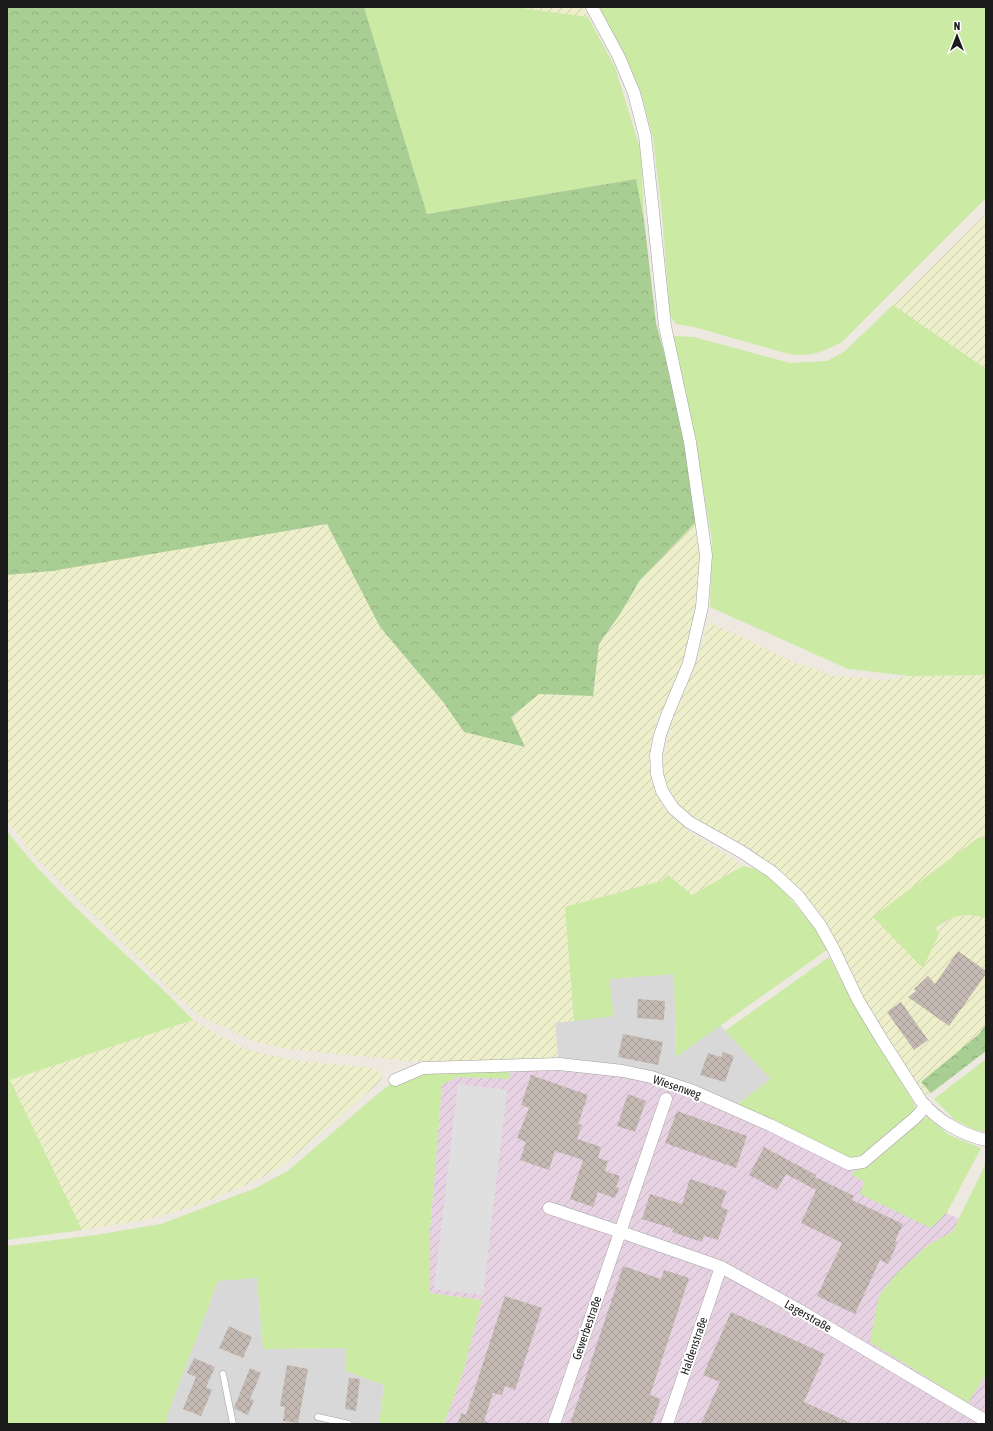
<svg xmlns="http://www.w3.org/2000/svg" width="993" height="1431" font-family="'Asap Condensed',sans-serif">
<defs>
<pattern id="industrial-furrows" width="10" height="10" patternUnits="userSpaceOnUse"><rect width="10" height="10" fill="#e7d2e4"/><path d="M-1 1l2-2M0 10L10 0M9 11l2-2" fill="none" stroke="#c6b4c3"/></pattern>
<pattern id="farmland-furrows" width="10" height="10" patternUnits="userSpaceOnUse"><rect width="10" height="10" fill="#edeeca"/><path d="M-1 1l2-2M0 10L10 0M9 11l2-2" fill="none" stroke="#cbccad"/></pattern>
<pattern id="forest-crowns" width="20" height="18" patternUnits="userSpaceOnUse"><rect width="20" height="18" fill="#a9ce93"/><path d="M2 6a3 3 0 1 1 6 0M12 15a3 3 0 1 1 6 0" fill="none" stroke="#91b07e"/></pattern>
<pattern id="building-cross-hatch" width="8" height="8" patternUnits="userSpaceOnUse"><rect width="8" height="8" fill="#c5bab3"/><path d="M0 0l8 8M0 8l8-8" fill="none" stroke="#a99f99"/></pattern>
</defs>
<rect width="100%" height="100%" fill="#ede8e0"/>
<g fill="#d9d8d8">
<path d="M674,974L676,1057L720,1025L771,1079L735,1106L559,1069L555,1022L613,1016L609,979Z"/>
<path d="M257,1278L263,1349L346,1348V1371L384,1385L379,1424H165L171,1405L218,1281Z"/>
</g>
<path fill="url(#industrial-furrows)" d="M538,1066L624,1077L661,1084L846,1160L948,1214L968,1223L986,1226V1424H444L464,1369L482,1300L430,1293V1230L442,1085L457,1077L510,1078V1067Z"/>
<g fill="url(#farmland-furrows)">
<path d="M514,7H583L588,17Z"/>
<path d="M986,214V369L893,305Z"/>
<path d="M695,523L700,563L697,610L684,662L656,723L650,760L653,780L662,806L689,831L743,866L692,895L669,875L661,881L565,907L574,1021L555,1023L558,1059L420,1062L280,1048L249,1039L199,1015L184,1003L36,858L7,821V575L52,571L327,524L380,627L444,703L464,732L525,747L511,717L539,694L593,696L599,644L620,614L640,580Z"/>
<path d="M709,622L793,662L835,676L884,680L910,676L986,675V837L978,839L935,929L956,916L973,915L986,918V1025L978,1035L921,1082L931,1093L924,1098L898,1058L802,893L689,817L677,805L670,792L662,774L665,751L674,715L694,667Z"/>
<path d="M193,1020L220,1036L251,1051L293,1060L371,1068L382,1073V1080L285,1164L258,1180L197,1205L149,1219L82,1230L10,1080Z"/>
</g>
<g fill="#cbeaa3">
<path d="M364,7H514L588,17L615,67L641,152L644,220L636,179L427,214Z"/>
<path d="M598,7H986V198L842,342C822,352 812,357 789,354L694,327L676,324L670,315L662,214L653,138L640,90L623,52Z"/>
<path d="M893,305L986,369V675L910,676L848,669L710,607L712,540L694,439L673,336L694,337L790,363L827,361L845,351Z"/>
<path d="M7,831C60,901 133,957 193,1020L10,1080L82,1230L7,1240Z"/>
<path d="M986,837V918C963,912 955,915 935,928L939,934L923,968L873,917L978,838Z"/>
<path d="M743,866L756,869L778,884L817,931L828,949L676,1057L674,974L609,979L614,1016L574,1021L565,907L661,881L668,875L692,895Z"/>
<path d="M829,957L858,1012L914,1103L915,1110L860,1156L846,1160L735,1106L771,1079L725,1031Z"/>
<path d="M986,1059V1132L975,1130L955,1120L934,1099Z"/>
<path d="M510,1067V1079L457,1077L442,1085L430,1230V1293L482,1300L464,1369L444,1424H379L384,1385L346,1371V1348L263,1349L257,1278L218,1281L171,1405L165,1424H7V1246L96,1235L161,1224L256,1188L289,1170L374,1097L392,1083L423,1071Z"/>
<path d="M927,1117L949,1135L981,1148L947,1212L931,1228L860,1194L864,1182L851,1174C856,1169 863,1169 868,1165C887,1149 904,1127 927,1117Z"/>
<path d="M986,1163V1374L968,1403L870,1342L879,1296L897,1273L927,1246L953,1231Z"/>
</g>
<g fill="url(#forest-crowns)">
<path d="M7,7H364L427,214L636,179L644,220L656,323L681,416L697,521L640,580L620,614L599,644L593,696L539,694L511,717L525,747L464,732L444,703L380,627L327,524L52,571L7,575Z"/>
<path d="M986,1025V1051L931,1093L921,1082L978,1035Z"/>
</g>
<path fill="#dfdfdf" d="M458,1084L507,1090L483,1295L434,1289Z"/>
<g fill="url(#building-cross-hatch)">
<path d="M958,951L986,971V974L949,1026L908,997L916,991L914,989L928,976L935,984Z"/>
<path d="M638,999L665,1001L664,1020L637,1018Z"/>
<path d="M901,1002L928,1040L914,1050L887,1012Z"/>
<path d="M623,1034L663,1042L658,1065L618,1057Z"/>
<path d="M723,1052L734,1056L725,1082L700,1075L708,1053L721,1057Z"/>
<path d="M531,1075L588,1095L578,1124L582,1125L577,1139L601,1147L598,1158L608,1161L605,1171L620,1176L616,1187L619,1188L615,1198L598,1192L593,1207L570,1199L583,1160L555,1151L549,1170L520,1160L526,1142L517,1138L529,1108L521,1105Z"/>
<path d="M628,1094L646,1101L635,1132L617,1126Z"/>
<path d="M677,1111L747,1136L736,1168L665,1143Z"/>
<path d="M764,1147L816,1175L815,1177L854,1196L852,1200L903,1224L895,1241L898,1242L888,1264L880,1260L855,1314L817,1296L842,1243L801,1223L816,1190L786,1174L777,1190L749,1175Z"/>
<path d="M690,1179L727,1191L721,1207L728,1210L718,1240L704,1236L702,1242L672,1232L674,1229L642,1219L650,1194L682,1204Z"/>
<path d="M623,1266L661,1279L664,1270L689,1278L650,1395L661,1399L652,1424H570Z"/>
<path d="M505,1296L542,1308L515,1390L505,1386L502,1395L493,1393L484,1421L488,1422V1424H458L461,1413L466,1415Z"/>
<path d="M731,1312L825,1354L804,1402L853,1424H701L720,1382L703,1375Z"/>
<path d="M229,1326L252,1337L243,1358L219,1348Z"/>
<path d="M194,1358L215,1367L206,1387L212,1390L201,1416L183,1409L196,1377L187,1373Z"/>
<path d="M287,1365L308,1369L298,1423L283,1421L285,1407L280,1406Z"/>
<path d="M250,1368L261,1373L250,1399L254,1400L248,1415L235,1409L234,1408Z"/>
<path d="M349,1378L360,1379L356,1411L345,1409Z"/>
</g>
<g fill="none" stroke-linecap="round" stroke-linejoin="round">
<g stroke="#a2a2a2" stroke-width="7">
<g id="service">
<path d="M223,1374L233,1424"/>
<path d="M318,1417L349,1424"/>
</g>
</g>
<g stroke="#a2a2a2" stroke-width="13">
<g id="minor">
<path d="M592,7L619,57L634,93L645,136L665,326L690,442L706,555L702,607L689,663L668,713L660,735L656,755L657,774L662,791L673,808L689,822L742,852L772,872L798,896L820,925L833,948L858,1000L882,1040L921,1101C937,1120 962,1135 986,1140"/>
<path d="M395,1080L423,1068L559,1064L623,1071L651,1077L693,1091L770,1125L849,1164L863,1162L915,1118L926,1106"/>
<path d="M549,1208L621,1232L721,1267L799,1310L986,1421"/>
<path d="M554,1424L666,1099"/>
<path d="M667,1424L721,1267"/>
</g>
</g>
<use href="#service" stroke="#fff" stroke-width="6"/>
<use href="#minor" stroke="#fff" stroke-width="12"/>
</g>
<g text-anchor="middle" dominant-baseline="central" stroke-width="4" stroke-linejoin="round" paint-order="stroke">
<g font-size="12" fill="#1b1b1b" stroke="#fff">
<text transform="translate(677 1087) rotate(19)">Wiesenweg</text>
<text transform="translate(808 1316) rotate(30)">Lagerstraße</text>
<text transform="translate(587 1328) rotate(-71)">Gewerbestraße</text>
<text transform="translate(694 1346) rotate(-71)">Haldenstraße</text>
</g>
</g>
<rect width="993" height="1431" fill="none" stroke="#1b1b1b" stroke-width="16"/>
<g transform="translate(957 36)" stroke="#ffffff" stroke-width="3" paint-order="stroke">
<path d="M0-3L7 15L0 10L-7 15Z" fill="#1b1b1b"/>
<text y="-6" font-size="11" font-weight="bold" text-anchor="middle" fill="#1b1b1b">N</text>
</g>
</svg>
